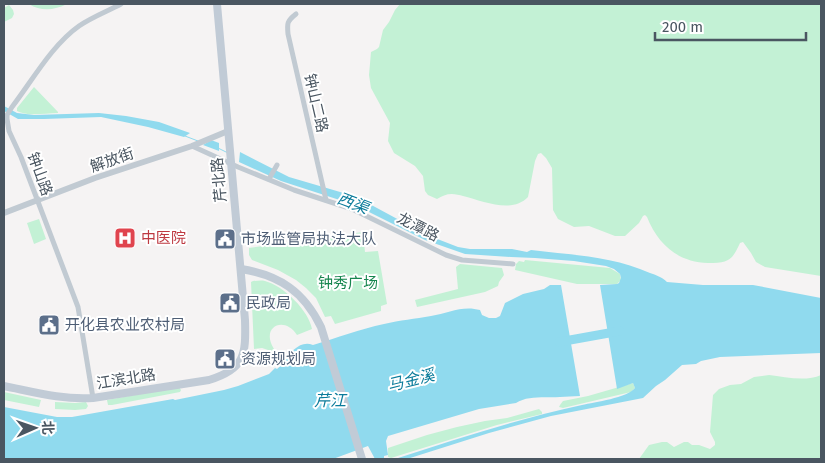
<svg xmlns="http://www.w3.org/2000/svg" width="825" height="463" font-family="'Fira Sans','Noto Sans SC',sans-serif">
<rect width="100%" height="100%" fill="#f5f3f3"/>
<g fill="#c3f1d5">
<path d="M29,4H67C55,10 41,12 29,4Z"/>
<path d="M400,4H821V276L765,267L756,262L751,253L743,242L740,243C732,261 728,263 708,263C677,262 658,244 647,217L645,215L643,216L639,223L625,236H615L589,226L574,227L558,219L553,210L552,168L546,158L541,153L538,154L535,161L528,197C512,214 483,201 463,196C460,195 455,194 452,194C446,194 442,196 437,199L428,195L425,191L423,176L415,166L394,153L388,141L390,123L371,88L369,75L371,52L377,49L379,47L383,30L389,22L395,10Z"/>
<path d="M9,5L13,10L14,14L12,18L4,22V8Z"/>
<path d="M34,87L58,112V113C45,113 28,117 17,111V108Z"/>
<path d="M39,219L46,239L34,244L27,223Z"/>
<path d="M363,232L365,252L378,251L387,304L381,306V311L335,324L331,316L325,317L316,298L306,288L296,280L278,270L252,260L249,255V248Z"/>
<path d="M525,260L610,268L620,274L621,280L617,284H577L515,270L516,264L519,261L524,262Z"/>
<path d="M460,264L502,268L504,275L499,282L498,286L485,292L417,307L415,300L458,289L456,267Z"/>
<path d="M253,281C257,281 261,280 265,281C284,286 309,311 312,329L297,335C284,315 260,327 274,349L272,351H271L262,348L254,349L251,282Z"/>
<path d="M769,375C785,377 806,382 821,375V459H639L649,445L662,442H667L674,447L684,442H688L692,445H699L710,449L715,445V442L710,432L713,395L719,389L730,385L741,384L754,377Z"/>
<path d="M633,383L635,388L631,392L563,408L559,407L560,405L563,401L588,396Z"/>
<path d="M179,387L181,390L180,392L112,405H108L107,400Z"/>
<path d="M4,392L41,400L39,407L4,400Z"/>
<path d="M55,402L75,403L86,402L88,406L86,409L75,410L55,409Z"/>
<path d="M539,409L542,412V414L497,425L391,458L388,457V448L427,435L457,427L485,421L507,418Z"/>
</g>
<g fill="#90daee">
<path d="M4,106L17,113L34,115L99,113L126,116L159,122L190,133L184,137L148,127L101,117L44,119H18L4,111Z"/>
<path d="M211,140L219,143V151L203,145Z"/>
<path d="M240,152L289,177L347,194L364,201L427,235L458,247L470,249H512L527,252L531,250C571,255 612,256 650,273C656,275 662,277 667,282L703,285H753L821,298V353L720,357L701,361L696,364L682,365L665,380L656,386L643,398L551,416L489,433L407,459H395C457,439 518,419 582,405C595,402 627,398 635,388L633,383L617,389L600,285L617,284L619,283L621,278L620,274L614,269L606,266L574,261L535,258L511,257L465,254L425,240L355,205L281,181L239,162Z"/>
<path d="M550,285H561L580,396C573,396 566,397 560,397C546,398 528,395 516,403L479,409L388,436L386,441L388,455L384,456V459H375L368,446L333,459H4V407L57,417H72L173,399L175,400L224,390L238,386L269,374L275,368L277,369L284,363L282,361C292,352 300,340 313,345C337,338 360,329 384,324C400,320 415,319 431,316C448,313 463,305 480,310L482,315L489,318H496L500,316L505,303L523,294L544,289Z"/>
</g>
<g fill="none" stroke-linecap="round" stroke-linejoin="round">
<g stroke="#90daee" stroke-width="1">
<path d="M185,136L198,141"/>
<path d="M218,148L228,153"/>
</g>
<path stroke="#90daee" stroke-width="9" d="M559,342L620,331"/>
<g stroke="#c1cad2" stroke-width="5">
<path d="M296,14C287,21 287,23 288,34L326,200"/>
<path d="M192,146L238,167L294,190L352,209L446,255L462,260L513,264"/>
<path d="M269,179L277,165"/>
<path d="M93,398L78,307L21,157L9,131L7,119V115L12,107C32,81 52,45 79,26C92,17 108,11 121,4"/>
</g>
<path stroke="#c1cad2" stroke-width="6" d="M4,213L95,178L192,146L228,131"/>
<g stroke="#c1cbd6" stroke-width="8">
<path d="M241,269C280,275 304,292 321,327L362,459"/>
<path d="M4,386C34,392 62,400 93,398L209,380C245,369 246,355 245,320L217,4"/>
</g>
</g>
<defs>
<g id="hospital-square" transform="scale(1.125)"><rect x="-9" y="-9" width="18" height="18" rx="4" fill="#e0444e" stroke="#fff"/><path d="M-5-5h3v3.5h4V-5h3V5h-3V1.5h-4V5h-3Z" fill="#fff"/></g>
<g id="civic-square" transform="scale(1.125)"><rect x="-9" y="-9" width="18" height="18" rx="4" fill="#5c6f8a" stroke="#fff"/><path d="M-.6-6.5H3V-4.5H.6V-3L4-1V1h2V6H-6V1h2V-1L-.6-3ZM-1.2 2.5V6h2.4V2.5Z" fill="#fff"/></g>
</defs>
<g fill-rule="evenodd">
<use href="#hospital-square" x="125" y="238"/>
<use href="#civic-square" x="225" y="239"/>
<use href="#civic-square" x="230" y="303"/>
<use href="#civic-square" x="49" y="325"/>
<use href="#civic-square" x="225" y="359"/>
</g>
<g text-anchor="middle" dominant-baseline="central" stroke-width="4" stroke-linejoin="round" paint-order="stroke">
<g font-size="15" fill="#4a5661" stroke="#fff">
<text transform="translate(316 103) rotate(77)">钟山二路</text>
<text transform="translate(112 160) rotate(-19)">解放街</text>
<text transform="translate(40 174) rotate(70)">钟山路</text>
<text transform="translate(219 180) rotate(-95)">芹北路</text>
<text transform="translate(418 227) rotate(27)">龙潭路</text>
<text transform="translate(126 379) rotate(-9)">江滨北路</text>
</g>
<g font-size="15" fill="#be3a42" stroke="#fff" text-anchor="start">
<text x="141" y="238">中医院</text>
</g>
<g font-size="15" fill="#4e5e75" stroke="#fff" text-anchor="start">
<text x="241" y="239">市场监管局执法大队</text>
<text x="246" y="303">民政局</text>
<text x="65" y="325">开化县农业农村局</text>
<text x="241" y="359">资源规划局</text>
</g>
<g font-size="15" fill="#17864f" stroke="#fff">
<text x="348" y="283">钟秀广场</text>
</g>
<g font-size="16" font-style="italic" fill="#0c7c9b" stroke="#fff">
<text transform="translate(353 203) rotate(21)">西渠</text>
<text transform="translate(411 380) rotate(-14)">马金溪</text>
<text x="330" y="400">芹江</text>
</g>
</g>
<rect width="825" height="463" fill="none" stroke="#4a5661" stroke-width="10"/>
<g transform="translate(35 428) rotate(88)" stroke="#ffffff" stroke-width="4" paint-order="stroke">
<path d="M0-4L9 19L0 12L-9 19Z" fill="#4a5661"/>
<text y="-8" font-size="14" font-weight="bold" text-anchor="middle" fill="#4a5661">北</text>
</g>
<path d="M655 32v8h151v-8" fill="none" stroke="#4a5661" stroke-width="2.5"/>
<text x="662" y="32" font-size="15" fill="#4a5661" stroke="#ffffff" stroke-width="4" paint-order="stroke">200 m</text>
</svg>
